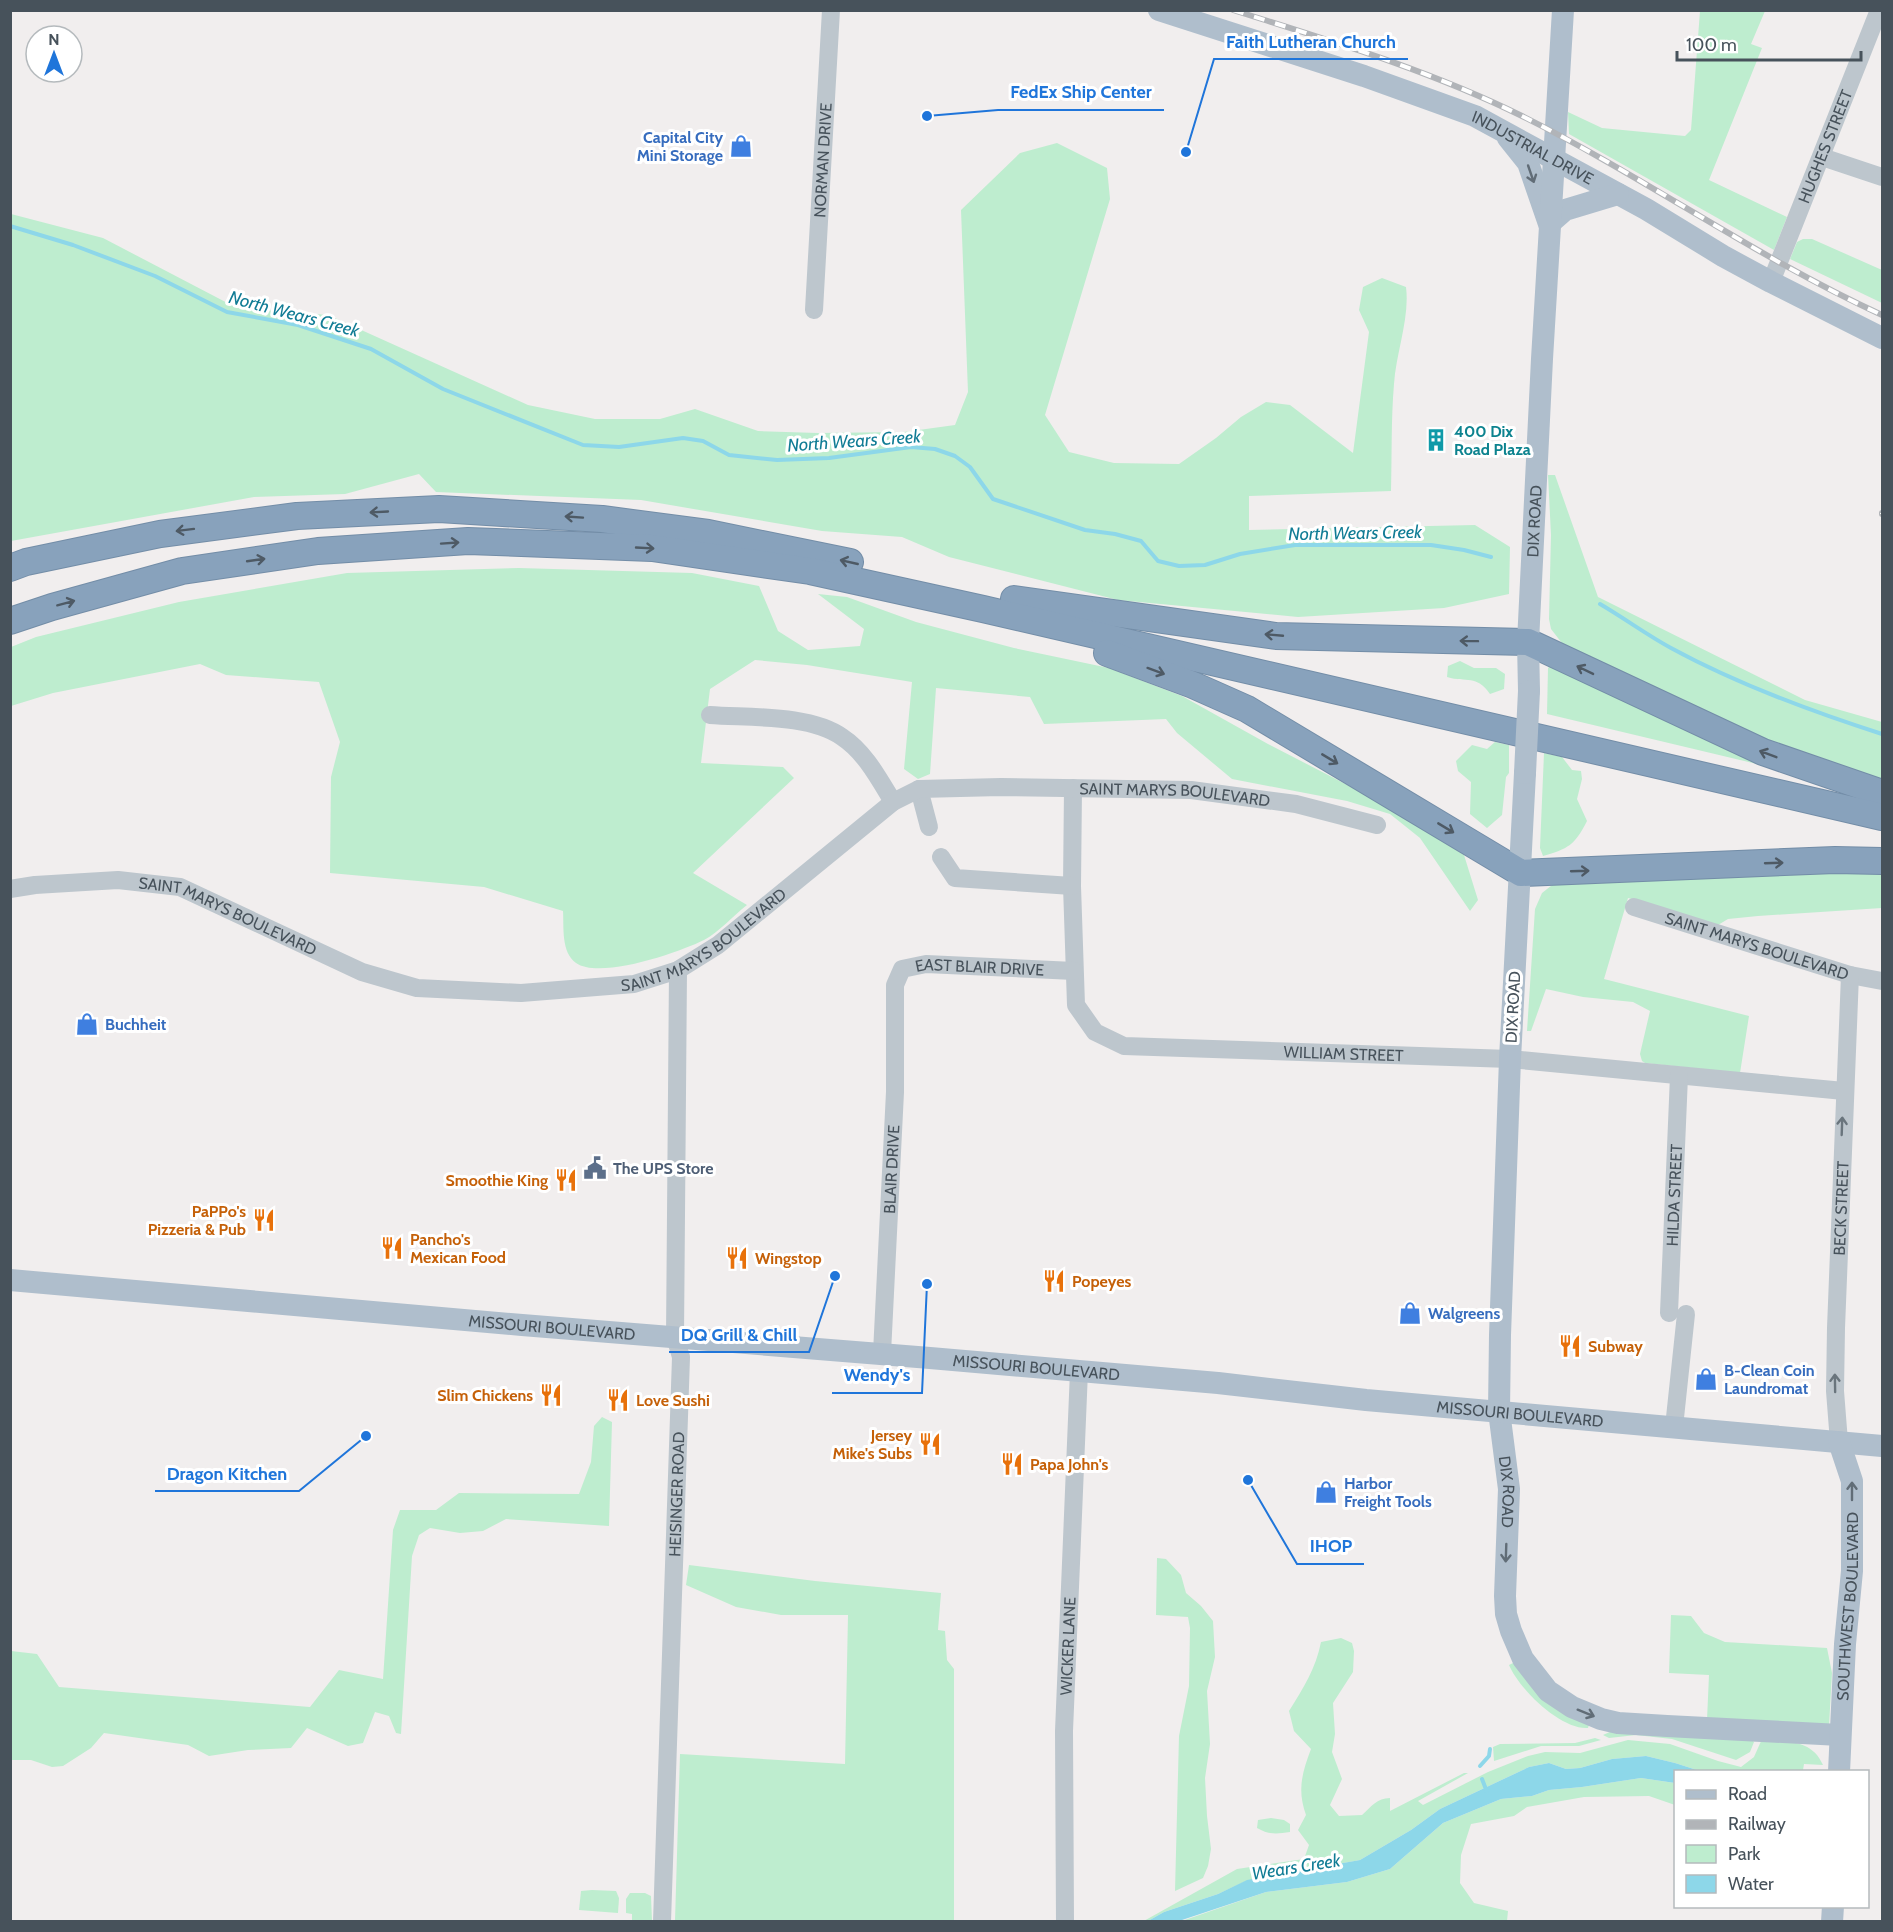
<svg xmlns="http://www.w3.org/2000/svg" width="1893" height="1932" font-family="Cabin,sans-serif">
<rect width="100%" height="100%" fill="#f1eeee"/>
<g fill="#beedcf">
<path d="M1700,11H1765L1751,44L1762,48L1709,180L1787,217L1774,250L1569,134L1568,112L1602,128L1685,136L1691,130Z"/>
<path d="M1057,143L1107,168L1110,199L1045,415L1069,452L1114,463L1179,464L1216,438L1241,417L1266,402L1290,405L1353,453L1369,332L1359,310L1363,287L1382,278L1406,287C1410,317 1396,353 1394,384C1391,419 1392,455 1391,491L1249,496V530L1475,525L1510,547L1509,594L1444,608L1298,617L1118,600L949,557L902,537L822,531L641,500L436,492L419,474L345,494L254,497L11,541V214L103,238L237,308L328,315L528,405L595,419H660L695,409L758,431L818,433L904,432L955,425L968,392L961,210L1020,153Z"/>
<path d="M1803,239H1812L1882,270V303L1790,259L1797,242Z"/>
<path d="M1548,475H1555L1598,597L1805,700L1882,722V780L1829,764L1713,720L1565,647L1551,629L1549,619L1551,535Z"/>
<path d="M519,568L692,573L759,586L778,631L808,650L860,646L864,629L818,594L847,597L916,622L1014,648L1109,668L1182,696L1268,744L1392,808L1464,855L1478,900L1470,911L1420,838L1390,814L1347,801L1232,779L1177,733L1166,719L1044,724L1030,697L936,688L930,774L918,779L904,769L912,682L807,665L755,660L710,689L701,763L783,767L794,778L693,873L747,905C733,916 719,932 704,940C680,952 600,980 576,963C561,952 564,928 563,911L484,887L330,873L331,777L340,742L319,682L226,675L200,664L53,693L11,706V647L36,637L179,602L347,573Z"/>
<path d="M1460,661L1474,668H1496L1505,674L1504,689L1490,694C1476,674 1467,683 1447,677L1448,666Z"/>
<path d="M1552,664L1782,770L1547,714L1548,668Z"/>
<path d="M1495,742L1509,745V773L1506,777L1502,815L1487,828L1470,814L1471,782L1458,771L1456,761L1472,745L1487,749Z"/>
<path d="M1544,753L1562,757L1572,770L1581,771L1582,779L1577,799L1587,821C1575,845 1568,849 1543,856L1540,848Z"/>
<path d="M1819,873H1882V908L1758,916L1728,919L1718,925L1628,898L1604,979L1749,1016L1740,1073L1645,1063L1642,1061L1640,1054L1650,1011L1633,1002L1583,997L1546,989L1531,1031H1527L1535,909L1542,893L1556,882L1582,884Z"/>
<path d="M602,1417L612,1422L609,1526L506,1519L483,1531L460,1533L430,1528L419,1535L412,1556L401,1734L396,1733L389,1716L375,1712L363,1743L348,1746L307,1728L291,1748L248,1750L209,1756L188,1745L104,1733L91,1748L63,1766L52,1767L31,1760H11V1651L37,1654L59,1687L310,1707L339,1670L383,1679L393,1530L400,1510H436L459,1493L579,1494L591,1462L594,1426Z"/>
<path d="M1157,1558L1166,1559L1181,1575L1186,1593L1201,1606L1213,1621L1215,1657L1207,1691L1210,1744L1205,1778L1207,1816L1211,1849L1208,1866L1203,1878L1175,1891L1179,1736L1189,1686L1190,1628L1188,1617L1156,1615Z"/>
<path d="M689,1565L815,1581L941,1593L938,1630L945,1631L947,1660L954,1669V1921H675L680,1754L845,1764L848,1615H781L736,1607L686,1585Z"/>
<path d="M1671,1615L1691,1616L1704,1633L1725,1642L1827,1648L1832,1673L1829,1726L1707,1720L1709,1675L1669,1673Z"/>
<path d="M1341,1638L1352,1643L1354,1651L1353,1672L1333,1703L1335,1734L1332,1752L1342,1779L1330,1805L1339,1816L1362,1815C1371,1807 1377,1798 1390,1798V1811L1464,1773H1468L1418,1801L1423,1805L1488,1772L1528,1756L1545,1752L1580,1753L1628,1740L1670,1744L1718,1761L1741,1767L1754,1757L1762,1739C1787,1742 1812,1739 1823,1765L1804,1764L1803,1770L1824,1772L1700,1771L1675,1763L1646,1756L1612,1759L1580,1768L1566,1769L1549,1763L1529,1767L1440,1809L1411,1830L1360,1860L1246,1881L1218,1894L1164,1912L1148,1921L1142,1922L1237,1869L1304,1859L1309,1845L1298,1830L1306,1815C1297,1790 1302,1773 1311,1749L1294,1731L1289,1711C1303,1689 1316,1668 1321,1642Z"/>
<path d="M1513,1663L1589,1725L1588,1728C1561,1730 1519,1689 1509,1665Z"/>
<path d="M1612,1731L1751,1739L1754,1742L1750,1752L1736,1760L1672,1739L1636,1735L1609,1738L1603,1735Z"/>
<path d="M1595,1738L1601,1740L1579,1746H1541L1494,1761L1493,1747L1500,1744L1575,1743Z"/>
<path d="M1641,1778L1675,1783V1805L1649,1796L1584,1797L1527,1807L1514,1816L1471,1824L1461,1855L1460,1883L1474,1903L1508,1911L1507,1921L1179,1922L1266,1892L1347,1882L1390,1869L1443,1823L1501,1799L1532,1796L1549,1790L1582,1787Z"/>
<path d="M1271,1818L1284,1820L1290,1824V1832C1277,1834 1269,1835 1257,1828L1258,1820Z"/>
<path d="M592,1890L616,1891L619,1898L618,1913L579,1910L581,1891Z"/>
<path d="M630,1893H645L651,1896L652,1921H632V1914L626,1913V1899Z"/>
</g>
<path fill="#8dd7e9" d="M1646,1756L1675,1763L1700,1771L1676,1772L1675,1783L1641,1778L1582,1787L1549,1790L1532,1796L1501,1799L1443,1823L1390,1869L1347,1882L1266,1892L1179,1921H1148L1164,1912L1218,1894L1247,1880L1360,1860L1411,1830L1440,1809L1529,1767L1549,1763L1566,1769L1580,1768L1612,1759Z"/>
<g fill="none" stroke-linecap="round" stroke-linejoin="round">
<g stroke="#8dd7e9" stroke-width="4">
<path d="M10,226L73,245L155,276L227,312L298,325L371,349L443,389L583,445L619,447L683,438L703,441L729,455L777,460L829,458L911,447L935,449L955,456L970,467L993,499L1085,530L1115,534L1141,541L1158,561L1179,566L1205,565L1240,554L1295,545H1431L1464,550L1491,557"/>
<path d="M1600,604C1624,618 1647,635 1671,648C1737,684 1810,711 1882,734"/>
<path d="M1480,1766L1489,1756L1490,1749"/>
<path d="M1482,1779L1487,1792"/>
</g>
<g stroke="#738da7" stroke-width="28">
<g id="highway">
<path d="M10,568L26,562L160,534L297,516L439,509L602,519L708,533L850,562"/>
<path d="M1014,599L1276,636L1528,642L1763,752L1882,793"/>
<path d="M10,621L52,607L182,571L318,551L468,541L652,548L810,571L983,609L1882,817"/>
<path d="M1107,653L1193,685L1247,709L1521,873L1835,860L1882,861"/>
</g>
</g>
<g stroke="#bdc6cd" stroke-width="18">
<path d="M1822,157L1882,177"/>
<path id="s1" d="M1771,282L1879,10"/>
<path id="s2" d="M814,310L831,10"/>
<path d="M710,715C749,718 810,714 842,737C865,752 879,779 893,802"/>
<path id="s3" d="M1073,788L1072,886L1076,1005L1095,1032L1124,1046L1510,1059L1844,1091"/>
<path d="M919,789L929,827"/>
<path d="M941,857L955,878L1072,886"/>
<path id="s4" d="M10,889L35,885L118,880L180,887L362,972L417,988L521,993L634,984L678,970L718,945L893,802L919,789L1001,787L1191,790L1296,804L1377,825"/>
<path id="s5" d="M1634,907L1850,975L1882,981"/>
<path id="s6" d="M1669,1313L1679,1076"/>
<path id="s7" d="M882,1353L895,1092V985L902,969L926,964L1074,971"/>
<path d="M1674,1427L1686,1314"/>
<path id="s8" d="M1839,1442L1835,1391L1836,1328L1850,975"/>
<path id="s9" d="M662,1922L681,1357L675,1337L678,970"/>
<path id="s10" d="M1065,1922L1064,1731L1079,1371"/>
</g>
<g stroke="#afbecc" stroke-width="22">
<path id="s11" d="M1159,10L1364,76L1475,116L1646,209L1723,256L1771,282L1882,338"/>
<path d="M1508,138L1528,163L1549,224L1565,210L1618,194"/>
<path id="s12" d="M1529,691L1528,642L1542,359L1563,10"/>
<path id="s13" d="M1525,773L1510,1059L1500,1335L1499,1411L1509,1489L1505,1596L1506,1614L1511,1631L1523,1659L1548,1691L1572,1707L1601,1719L1618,1723L1667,1726L1840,1735"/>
<path id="s14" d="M10,1280L522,1325L930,1358L1218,1383L1366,1400L1882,1446"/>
<path id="s15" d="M1839,1772L1845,1644L1852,1571V1481L1839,1442"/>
<path d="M1832,1922L1833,1906"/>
</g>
<use href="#highway" stroke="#88a2bc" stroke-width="26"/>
<g stroke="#b1b4b8" stroke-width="6">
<g id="rail">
<path d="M1233,10C1331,41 1429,70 1522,116C1645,177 1757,258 1882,315"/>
<path d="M1882,513V514"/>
</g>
</g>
<use href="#rail" stroke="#fff" stroke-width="4" stroke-dasharray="11" stroke-linecap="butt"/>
<path stroke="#afbecc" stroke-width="22" d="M1525,773L1529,691"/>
</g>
<defs><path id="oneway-shaft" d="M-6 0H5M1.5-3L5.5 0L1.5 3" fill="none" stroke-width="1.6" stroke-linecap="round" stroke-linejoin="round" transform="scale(1.5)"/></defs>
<g stroke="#616d77">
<use href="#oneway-shaft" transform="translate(1531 174) rotate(71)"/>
<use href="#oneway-shaft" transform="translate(1852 1491) rotate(-90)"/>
<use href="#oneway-shaft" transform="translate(1506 1553) rotate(92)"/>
<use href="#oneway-shaft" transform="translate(1586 1713) rotate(22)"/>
</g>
<g stroke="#4e5a65">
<use href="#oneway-shaft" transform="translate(379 512) rotate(177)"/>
<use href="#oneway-shaft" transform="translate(574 517) rotate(-176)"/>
<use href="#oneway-shaft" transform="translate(185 530) rotate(173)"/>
<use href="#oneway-shaft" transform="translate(450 543) rotate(-4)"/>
<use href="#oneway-shaft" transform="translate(645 548) rotate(3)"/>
<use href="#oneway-shaft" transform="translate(256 560) rotate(-8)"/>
<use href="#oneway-shaft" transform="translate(849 562) rotate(-167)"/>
<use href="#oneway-shaft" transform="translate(66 603) rotate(-15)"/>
<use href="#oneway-shaft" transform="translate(1274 635) rotate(-175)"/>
<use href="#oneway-shaft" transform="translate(1469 641) rotate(-179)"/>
<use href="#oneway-shaft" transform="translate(1585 670) rotate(-154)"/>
<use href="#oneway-shaft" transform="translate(1156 671) rotate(20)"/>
<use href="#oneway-shaft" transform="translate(1768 754) rotate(-159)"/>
<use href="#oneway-shaft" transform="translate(1330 759) rotate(31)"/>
<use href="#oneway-shaft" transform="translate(1446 828) rotate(31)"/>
<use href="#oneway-shaft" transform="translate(1774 863) rotate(-2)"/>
<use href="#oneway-shaft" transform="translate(1580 871) rotate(-2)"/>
</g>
<g stroke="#6a757d">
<use href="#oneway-shaft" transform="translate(1842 1126) rotate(-88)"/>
<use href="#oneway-shaft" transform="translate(1835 1383) rotate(-91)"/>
</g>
<defs>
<g id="shop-bare" transform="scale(1.8)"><path d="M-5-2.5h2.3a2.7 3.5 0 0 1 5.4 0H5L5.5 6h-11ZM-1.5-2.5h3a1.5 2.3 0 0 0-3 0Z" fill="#3f7fe0" stroke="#fff" stroke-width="2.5" paint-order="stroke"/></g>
<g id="building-bare" transform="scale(1.8)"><path d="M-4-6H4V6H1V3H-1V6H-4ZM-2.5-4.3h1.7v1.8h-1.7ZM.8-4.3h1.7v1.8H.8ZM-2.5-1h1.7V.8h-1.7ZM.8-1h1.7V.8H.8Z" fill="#0f9aa8" stroke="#fff" stroke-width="2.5" paint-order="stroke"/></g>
<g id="civic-bare" transform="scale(1.8)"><path d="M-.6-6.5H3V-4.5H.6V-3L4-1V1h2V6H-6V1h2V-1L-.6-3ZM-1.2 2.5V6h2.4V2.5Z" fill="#5c6f8a" stroke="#fff" stroke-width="2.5" paint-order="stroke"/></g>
<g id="restaurant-bare" transform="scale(1.8)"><path d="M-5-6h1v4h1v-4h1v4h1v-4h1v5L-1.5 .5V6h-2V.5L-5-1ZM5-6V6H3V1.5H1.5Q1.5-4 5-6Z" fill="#e8710a" stroke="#fff" stroke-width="2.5" paint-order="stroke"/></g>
</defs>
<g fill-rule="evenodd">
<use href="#shop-bare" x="741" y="146"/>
<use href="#building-bare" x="1436" y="440"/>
<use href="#shop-bare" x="87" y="1024"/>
<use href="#civic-bare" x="595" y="1168"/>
<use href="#restaurant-bare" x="566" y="1180"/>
<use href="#restaurant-bare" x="264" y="1220"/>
<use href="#restaurant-bare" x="392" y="1248"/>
<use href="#restaurant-bare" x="737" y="1258"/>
<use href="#restaurant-bare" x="1054" y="1281"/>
<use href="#shop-bare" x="1410" y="1313"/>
<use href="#restaurant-bare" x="1570" y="1346"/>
<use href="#shop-bare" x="1706" y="1379"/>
<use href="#restaurant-bare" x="551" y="1395"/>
<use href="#restaurant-bare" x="618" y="1400"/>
<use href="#restaurant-bare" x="930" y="1444"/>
<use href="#restaurant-bare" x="1012" y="1464"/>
<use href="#shop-bare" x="1326" y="1492"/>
</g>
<g text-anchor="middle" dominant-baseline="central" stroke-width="6" stroke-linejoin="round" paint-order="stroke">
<g font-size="16" font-weight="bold" fill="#366cbe" stroke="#fff" text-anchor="start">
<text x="723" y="137" text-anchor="end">Capital City<tspan x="723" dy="18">Mini Storage</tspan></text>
<text x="105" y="1024">Buchheit</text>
<text x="1428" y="1313">Walgreens</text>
<text x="1724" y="1370">B-Clean Coin<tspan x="1724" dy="18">Laundromat</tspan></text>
<text x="1344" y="1483">Harbor<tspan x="1344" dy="18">Freight Tools</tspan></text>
</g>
<g font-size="16" fill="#47525b" stroke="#fff">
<text stroke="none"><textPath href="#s1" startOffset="146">HUGHES STREET</textPath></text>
<text stroke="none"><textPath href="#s11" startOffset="399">INDUSTRIAL DRIVE</textPath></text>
<text stroke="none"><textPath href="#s2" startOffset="150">NORMAN DRIVE</textPath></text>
<text stroke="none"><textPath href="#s12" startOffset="170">DIX ROAD</textPath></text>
<text stroke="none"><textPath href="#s4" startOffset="1251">SAINT MARYS BOULEVARD</textPath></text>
<text stroke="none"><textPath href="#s4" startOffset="225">SAINT MARYS BOULEVARD</textPath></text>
<text stroke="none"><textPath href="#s4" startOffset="729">SAINT MARYS BOULEVARD</textPath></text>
<text stroke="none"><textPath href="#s5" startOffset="129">SAINT MARYS BOULEVARD</textPath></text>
<text stroke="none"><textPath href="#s7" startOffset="464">EAST BLAIR DRIVE</textPath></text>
<text transform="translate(1513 1007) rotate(-87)">DIX ROAD</text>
<text stroke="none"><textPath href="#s3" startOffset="502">WILLIAM STREET</textPath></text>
<text stroke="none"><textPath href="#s7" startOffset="184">BLAIR DRIVE</textPath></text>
<text stroke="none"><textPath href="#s6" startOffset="118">HILDA STREET</textPath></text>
<text stroke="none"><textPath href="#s8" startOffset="234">BECK STREET</textPath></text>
<text stroke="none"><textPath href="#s14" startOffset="544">MISSOURI BOULEVARD</textPath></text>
<text stroke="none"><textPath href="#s14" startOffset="1030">MISSOURI BOULEVARD</textPath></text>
<text stroke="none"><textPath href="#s14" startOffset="1516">MISSOURI BOULEVARD</textPath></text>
<text stroke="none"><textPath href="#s13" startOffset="720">DIX ROAD</textPath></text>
<text stroke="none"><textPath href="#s9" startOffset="428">HEISINGER ROAD</textPath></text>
<text stroke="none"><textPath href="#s15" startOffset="166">SOUTHWEST BOULEVARD</textPath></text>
<text stroke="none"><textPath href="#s10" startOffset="276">WICKER LANE</textPath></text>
</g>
<g font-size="16" font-weight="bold" fill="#0d838f" stroke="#fff" text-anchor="start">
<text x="1454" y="431">400 Dix<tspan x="1454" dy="18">Road Plaza</tspan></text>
</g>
<g font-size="16" font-weight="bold" fill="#4e5e75" stroke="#fff" text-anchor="start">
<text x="613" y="1168">The UPS Store</text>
</g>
<g font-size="16" font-weight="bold" fill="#c56008" stroke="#fff" text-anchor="start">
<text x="548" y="1180" text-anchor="end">Smoothie King</text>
<text x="246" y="1211" text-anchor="end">PaPPo's<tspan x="246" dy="18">Pizzeria &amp; Pub</tspan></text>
<text x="410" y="1239">Pancho's<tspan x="410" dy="18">Mexican Food</tspan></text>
<text x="755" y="1258">Wingstop</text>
<text x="1072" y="1281">Popeyes</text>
<text x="1588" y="1346">Subway</text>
<text x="533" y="1395" text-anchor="end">Slim Chickens</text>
<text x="636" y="1400">Love Sushi</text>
<text x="912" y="1435" text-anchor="end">Jersey<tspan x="912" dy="18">Mike's Subs</tspan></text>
<text x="1030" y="1464">Papa John's</text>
</g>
<g font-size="18" font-style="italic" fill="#117c95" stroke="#fff">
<text transform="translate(294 314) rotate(15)">North Wears Creek</text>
<text transform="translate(854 441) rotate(-4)">North Wears Creek</text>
<text transform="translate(1355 533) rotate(-1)">North Wears Creek</text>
<text transform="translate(1296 1867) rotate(-9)">Wears Creek</text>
</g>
</g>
<path fill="none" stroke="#1f75da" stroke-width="2" d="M1186 152L1214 59H1408M927 116L998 110H1164M835 1276L809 1352H669M927 1284L922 1393H832M366 1436L299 1491H155M1248 1480L1297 1564H1364"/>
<g fill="#1f75da" stroke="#fff" stroke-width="2">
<circle cx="1186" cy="152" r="6"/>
<circle cx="927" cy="116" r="6"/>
<circle cx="835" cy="1276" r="6"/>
<circle cx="927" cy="1284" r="6"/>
<circle cx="366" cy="1436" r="6"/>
<circle cx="1248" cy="1480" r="6"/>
</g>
<g font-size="18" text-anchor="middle" font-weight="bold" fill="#1f75da" stroke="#fff" stroke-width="6" stroke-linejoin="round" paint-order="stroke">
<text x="1311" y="48">Faith Lutheran Church</text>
<text x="1081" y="98">FedEx Ship Center</text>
<text x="739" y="1341">DQ Grill &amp; Chill</text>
<text x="877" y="1381">Wendy's</text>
<text x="227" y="1480">Dragon Kitchen</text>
<text x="1331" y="1552">IHOP</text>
</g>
<rect width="1893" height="1932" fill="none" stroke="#47525b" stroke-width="24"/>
<rect x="1674" y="1770" width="195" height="138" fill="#ffffff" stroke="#b5babd" stroke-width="1.5"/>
<rect x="1686" y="1790" width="30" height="9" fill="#afbecc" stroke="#b5babd" stroke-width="1.5"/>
<text x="1728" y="1800" font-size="18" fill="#47525b">Road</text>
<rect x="1686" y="1820" width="30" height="9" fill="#b1b4b8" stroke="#b5babd" stroke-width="1.5"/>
<text x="1728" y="1830" font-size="18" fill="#47525b">Railway</text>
<rect x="1686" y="1845" width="30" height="18" fill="#beedcf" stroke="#b5babd" stroke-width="1.5"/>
<text x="1728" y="1860" font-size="18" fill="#47525b">Park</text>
<rect x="1686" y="1875" width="30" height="18" fill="#8dd7e9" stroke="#b5babd" stroke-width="1.5"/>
<text x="1728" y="1890" font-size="18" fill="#47525b">Water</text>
<g transform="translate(54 54)"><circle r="28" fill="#ffffff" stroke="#b5babd" stroke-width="1.5"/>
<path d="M0-4.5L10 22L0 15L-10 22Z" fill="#1f75da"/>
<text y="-9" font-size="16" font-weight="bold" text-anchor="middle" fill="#47525b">N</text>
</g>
<path d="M1677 51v9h184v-9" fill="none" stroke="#47525b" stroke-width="3"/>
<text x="1686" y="51" font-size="18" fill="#47525b" stroke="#ffffff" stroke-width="4.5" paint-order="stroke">100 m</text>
</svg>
